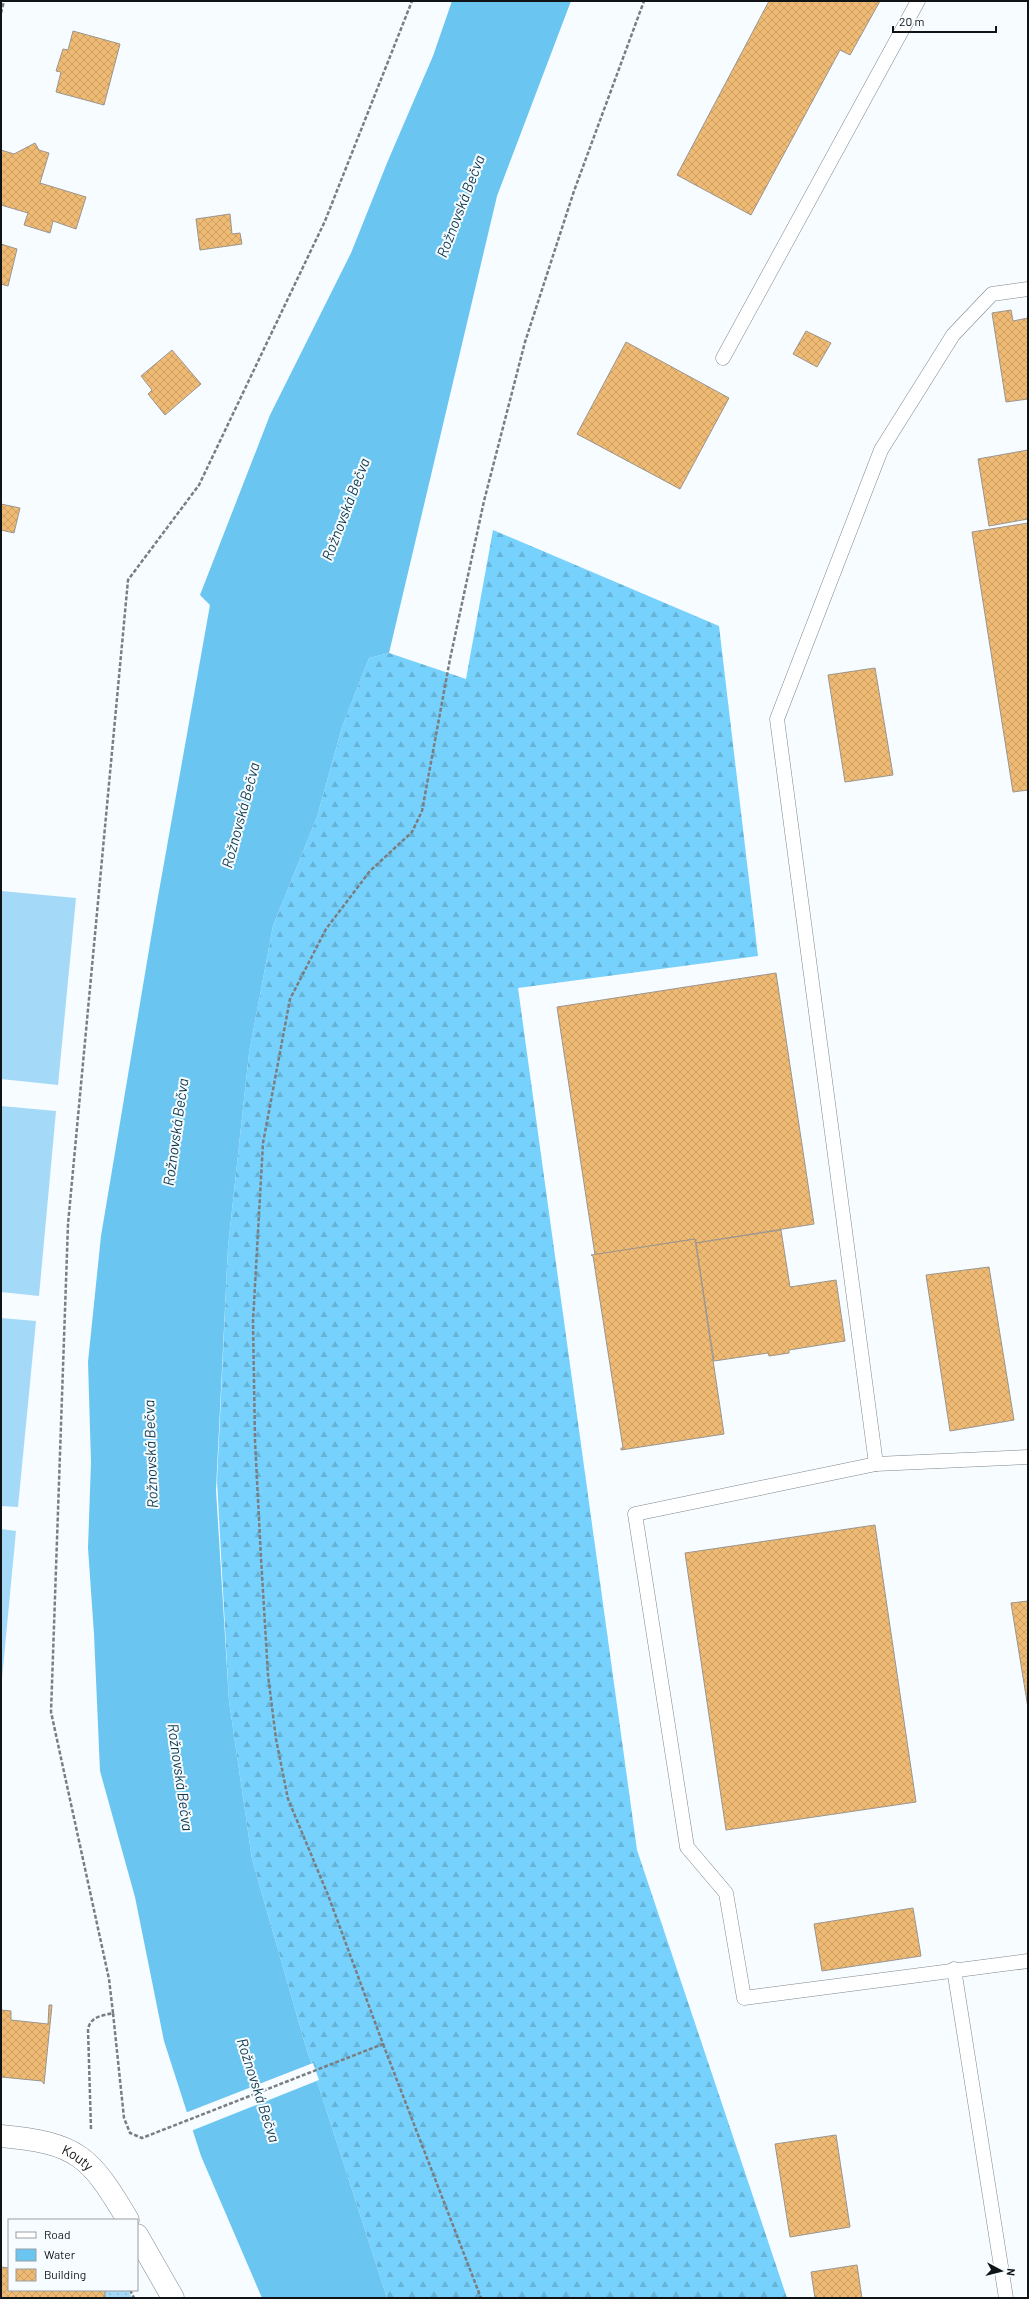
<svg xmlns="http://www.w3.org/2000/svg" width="1029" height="2299" font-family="Barlow,sans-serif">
<defs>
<pattern id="grass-dots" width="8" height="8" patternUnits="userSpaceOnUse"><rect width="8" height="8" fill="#a4daf7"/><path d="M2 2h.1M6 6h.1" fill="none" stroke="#8cbad3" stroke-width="1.8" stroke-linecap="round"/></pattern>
<pattern id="forest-firs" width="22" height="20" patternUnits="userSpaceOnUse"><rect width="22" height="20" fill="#77d1fd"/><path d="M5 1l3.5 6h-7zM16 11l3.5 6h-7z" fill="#66b3d8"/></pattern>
<pattern id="building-cross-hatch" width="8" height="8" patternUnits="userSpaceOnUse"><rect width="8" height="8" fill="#efba74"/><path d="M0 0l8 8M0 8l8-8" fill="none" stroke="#cc9f64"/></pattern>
</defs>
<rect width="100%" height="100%" fill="#f6fcff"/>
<path fill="url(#grass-dots)" d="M105,2290H128L132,2298H105Z"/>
<path fill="url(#forest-firs)" d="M493,530L719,626L758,956L518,988L637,1850L787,2298H387L305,2044L252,1859L229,1701L217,1481L228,1247L249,1053L273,926L317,817L342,727L369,658L389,653L466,679Z"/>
<g fill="#a4daf7">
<path d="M1,891L76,898L58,1085L1,1079Z"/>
<path d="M1,1106L56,1111L39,1296L1,1292Z"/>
<path d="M1,1318L36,1321L18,1507L1,1506Z"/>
<path d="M1,1529L16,1531L1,1689Z"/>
</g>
<path fill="#6bc5f1" d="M452,1H571L497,196L389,653L369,658L342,727L317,817L273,926L249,1053L228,1247L216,1490L229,1701L252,1859L305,2044L387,2298H262L201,2156L164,2041L135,1897L100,1771L94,1634L88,1548L91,1462L88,1362L101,1236L156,908L210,605L200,595L270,415L351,253L387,163L433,56Z"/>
<path fill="#f6fcff" d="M313,2063L319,2080L191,2131L185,2113Z"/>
<g fill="url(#building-cross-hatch)" stroke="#9b958e">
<path d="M769,1H880L850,55L840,50L751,215L677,175Z"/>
<path d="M73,31L120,44L104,105L56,92L61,72L56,71L63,49L68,50Z"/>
<path d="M35,143L39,150L49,153L40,183L86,197L76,229L53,221L50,233L24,225L28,213L1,205V150L14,154Z"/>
<path d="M230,214L232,234L240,233L242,244L200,250L196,219Z"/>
<path d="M1,244L17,249L8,286L1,284Z"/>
<path d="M1011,310L1013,321L1028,318V399L1006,402L992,313Z"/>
<path d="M806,331L831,343L817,367L793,354Z"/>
<path d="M626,342L729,398L680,489L577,434Z"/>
<path d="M172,350L201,384L165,415L148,394L152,390L141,376Z"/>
<path d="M1028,450V519L989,526L978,459Z"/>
<path d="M1,504L20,508L14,533L1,530Z"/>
<path d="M1028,523V790L1013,792L972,532Z"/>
<path d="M875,668L893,775L845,782L828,675Z"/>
<path d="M776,973L814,1224L696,1243L695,1239L595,1255L557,1007Z"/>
<path d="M781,1230L790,1287L836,1280L845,1341L789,1350V1353L769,1356L768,1353L714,1361L696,1243Z"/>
<path d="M695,1239L724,1434L621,1450V1448H623L593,1256L591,1255Z"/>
<path d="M989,1267L1014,1420L950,1431L926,1275Z"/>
<path d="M875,1525L916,1802L726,1830L685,1553Z"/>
<path d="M1028,1601V1708L1011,1603Z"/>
<path d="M913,1908L921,1956L822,1971L814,1924Z"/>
<path d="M49,2005H52L44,2084L42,2081L1,2077V2010L11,2011V2020L48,2024Z"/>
<path d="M836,2135L850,2227L790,2237L775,2144Z"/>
<path d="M857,2265L862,2298H815L811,2272Z"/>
<path d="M1,2267L9,2268V2290H105V2298H1Z"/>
</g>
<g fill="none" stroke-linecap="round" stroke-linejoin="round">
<g stroke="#7f878c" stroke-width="15">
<g id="lane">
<path d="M723,358L918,1"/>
<path d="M1028,1457L876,1464L635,1514L687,1847L726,1893L744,1998L1028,1961"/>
<path d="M876,1464L777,719L881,450L953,335L992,294L1028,289"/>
<path d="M954,1969L1006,2298"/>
</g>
</g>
<g stroke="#7f878c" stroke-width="23">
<g id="street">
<path id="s1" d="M1,2136C78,2143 90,2156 128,2220"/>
<path d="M137,2235L173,2298"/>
</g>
</g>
<g stroke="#7a7e81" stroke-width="2.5" stroke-dasharray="4 2" stroke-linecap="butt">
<path d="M1,13L4,1"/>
<path d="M113,2013L109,1979L51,1712L68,1224L128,580L199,485L325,221L412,1"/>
<path d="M383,2044L481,2298"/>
<path d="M91,2129L88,2029C91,2016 102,2016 113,2013L124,2118L130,2133L142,2138L383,2044L328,1895L288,1799L276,1739L268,1675L261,1558L255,1441L253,1321L263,1143L290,999L326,929L370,871L412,832L422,811L450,659L484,501L525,342L574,191L644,1"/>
<path d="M130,2290L134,2298"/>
</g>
<use href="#lane" stroke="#fff" stroke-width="14"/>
<use href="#street" stroke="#fff" stroke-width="22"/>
</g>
<g text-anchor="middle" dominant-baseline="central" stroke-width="4" stroke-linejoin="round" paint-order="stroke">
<g font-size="14" fill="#111416" stroke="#f6fcff">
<text stroke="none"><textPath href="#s1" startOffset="81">Kouty</textPath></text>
</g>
<g font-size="15" font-style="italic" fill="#11394c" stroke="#f6fcff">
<text transform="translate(460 206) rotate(-69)">Rožnovská Bečva</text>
<text transform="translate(345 509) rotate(-69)">Rožnovská Bečva</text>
<text transform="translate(240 815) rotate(-75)">Rožnovská Bečva</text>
<text transform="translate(175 1132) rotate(-82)">Rožnovská Bečva</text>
<text transform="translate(150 1454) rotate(-92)">Rožnovská Bečva</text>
<text transform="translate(181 1777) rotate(82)">Rožnovská Bečva</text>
<text transform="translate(259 2090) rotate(72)">Rožnovská Bečva</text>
</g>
</g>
<rect width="1029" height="2299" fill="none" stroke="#111416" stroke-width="4"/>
<rect x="8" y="2219" width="130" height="72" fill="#f6fcff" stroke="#9a9fa2"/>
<rect x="16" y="2232" width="20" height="6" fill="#ffffff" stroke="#9a9fa2"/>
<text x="44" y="2239" font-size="12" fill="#111416">Road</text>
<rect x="16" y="2249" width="20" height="12" fill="#6bc5f1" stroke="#9a9fa2"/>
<text x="44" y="2259" font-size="12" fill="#111416">Water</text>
<rect x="16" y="2269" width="20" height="12" fill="url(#building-cross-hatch)" stroke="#9a9fa2"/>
<text x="44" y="2279" font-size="12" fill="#111416">Building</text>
<g transform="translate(1001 2271) rotate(97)" stroke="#f6fcff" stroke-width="3" paint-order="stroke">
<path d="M0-3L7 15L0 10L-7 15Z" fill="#111416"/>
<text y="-6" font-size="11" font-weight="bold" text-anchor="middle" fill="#111416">N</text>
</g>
<path d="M893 26v6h103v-6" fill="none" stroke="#111416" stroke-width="2"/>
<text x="899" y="26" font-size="12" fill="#111416" stroke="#f6fcff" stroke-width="3" paint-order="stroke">20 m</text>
</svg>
